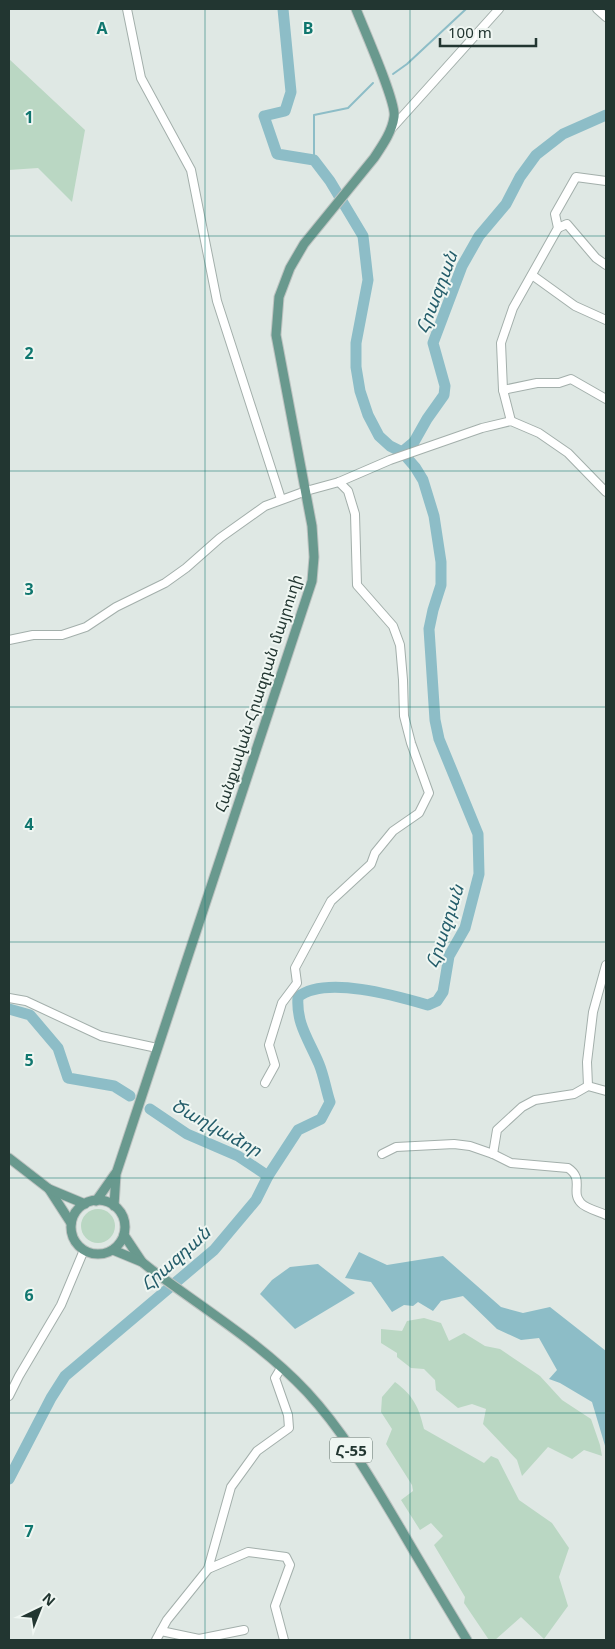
<svg xmlns="http://www.w3.org/2000/svg" width="615" height="1649" font-family="'Noto Sans','Noto Sans Armenian',sans-serif">
<rect width="100%" height="100%" fill="#dfe8e4"/>
<g fill="#bad7c3">
<path d="M9,59L85,130L72,202L38,168L9,170Z"/>
<circle cx="98" cy="1226" r="17"/>
<path d="M424,1318L441,1323L449,1341L464,1333L485,1346L500,1349L540,1376L562,1400L591,1419L600,1445L602,1456L584,1450L572,1459L548,1447L522,1476L517,1460L483,1424L486,1409L472,1404L458,1408L436,1390L435,1380L424,1369L411,1368L397,1357V1353L381,1343V1329L402,1331L407,1321Z"/>
<path d="M395,1382C414,1396 419,1408 424,1429L484,1463L491,1456L498,1459L519,1500L552,1523L569,1548L559,1577L568,1606L544,1639L521,1617L495,1640H489L464,1603L465,1597L434,1545L443,1536L431,1523L420,1530L401,1500L413,1491L412,1485L386,1444L392,1429L381,1412L382,1397Z"/>
</g>
<g fill="#8dbdc7">
<path d="M359,1252L387,1265L443,1256L501,1307L523,1313L550,1307L606,1351V1449L592,1402L560,1383L549,1379L557,1370L539,1338L521,1340L497,1329L463,1296L441,1301L433,1311L418,1302L413,1306L404,1305L392,1312L371,1282L345,1278Z"/>
<path d="M318,1264L355,1293L295,1329L260,1294L272,1280L290,1267Z"/>
</g>
<g fill="none" stroke-linecap="round" stroke-linejoin="round">
<g stroke="#8dbdc7" stroke-width="2">
<path d="M393,74L407,64L466,9"/>
<path d="M314,160V115L348,108L373,83"/>
</g>
<g stroke="#8dbdc7" stroke-width="11">
<path d="M402,452L414,442L427,419L444,395L445,386L433,343L462,266L479,236L506,204L520,177L536,155L563,134L606,115"/>
<path d="M9,1009L30,1015L58,1048L68,1078L114,1086L130,1096"/>
<path d="M150,1109L187,1134L238,1156L268,1176"/>
<path d="M9,1479L51,1398L65,1376L214,1250L256,1200L268,1176L298,1130L321,1119L330,1102C326,1090 324,1076 319,1064C309,1040 296,1024 298,997C325,975 397,996 428,1005L437,1001L443,992L449,956L465,928L479,874L478,834L439,739L435,720L429,629L433,610L441,585V562L434,516L423,480L415,467L402,452L390,446L379,436L368,415L360,391L356,367V343L368,280L363,236L330,181L314,160L277,154L264,116L285,111L291,92L283,9"/>
</g>
<g stroke="#a3afab" stroke-width="10">
<g id="minor">
<path d="M127,9L141,78L191,170L217,301L281,499"/>
<path d="M597,9L606,17"/>
<path d="M392,128L499,9"/>
<path d="M558,228L567,224L596,258L606,265"/>
<path d="M532,275L575,306L606,320"/>
<path d="M503,390L537,383H559L571,379L606,399"/>
<path d="M511,421L503,390L501,343L513,308L558,228L555,214L576,177L606,181"/>
<path d="M9,640L33,635H62L86,627L116,607L165,583L186,568L220,538L265,506L306,491L339,482L390,460L482,428L511,421L539,433L568,453L606,492"/>
<path d="M9,998L26,1001L101,1036L157,1048"/>
<path d="M265,1083L275,1065L269,1045L282,1003L297,983L295,968L331,901L371,864L375,853L393,831L419,813L429,793L411,743L404,716L403,680L400,645L393,626L357,585L355,514L348,491L339,482"/>
<path d="M588,1086L587,1062L593,1012L606,965"/>
<path d="M382,1154L396,1147L454,1144L470,1146L493,1154L511,1163L568,1168C585,1179 570,1192 581,1203C585,1208 600,1212 606,1215"/>
<path d="M493,1154L497,1130L522,1107L535,1100L574,1094L588,1086L606,1091"/>
<path d="M281,1368L275,1378L288,1415L289,1428L257,1451L231,1487L208,1569L248,1552L286,1557L290,1565L275,1606L284,1640"/>
<path d="M9,1396L19,1376L61,1305L84,1250"/>
<path d="M161,1631L199,1639L244,1630"/>
<path d="M156,1640L167,1620L208,1569"/>
</g>
</g>
<g stroke="#bdc3c1" stroke-width="11">
<g id="major">
<path d="M9,1158L49,1189L71,1223"/>
<path d="M49,1189L85,1204"/>
<circle cx="98" cy="1227" r="27"/>
<path d="M96,1201L115,1174"/>
<path d="M114,1206L116,1174L312,581L314,557L312,526L276,335L279,297L290,268L304,244L374,158C382,146 392,132 394,117C397,103 363,27 356,9"/>
<path d="M124,1235L142,1262"/>
<path d="M113,1250L142,1262L152,1270C204,1309 262,1344 307,1392C344,1432 371,1479 399,1526C421,1564 444,1602 467,1640"/>
</g>
</g>
<use href="#minor" stroke="#fff" stroke-width="8"/>
<use href="#major" stroke="#69998e" stroke-width="9"/>
</g>
<path fill="none" stroke="#0f766e" stroke-width="1" stroke-opacity="0.55" d="M205,9V1640M410,9V1640M9,236H606M9,471H606M9,707H606M9,942H606M9,1178H606M9,1413H606"/>
<g text-anchor="middle" dominant-baseline="central" stroke-width="4" stroke-linejoin="round" paint-order="stroke">
<rect fill="#eff6f2" stroke="#60706b" stroke-width="1" x="330" y="1437.5" width="42" height="25" rx="4"/>
<g font-size="15" font-weight="bold" fill="#223631">
<text x="351" y="1450">Հ-55</text>
</g>
<g font-size="16" fill="#223631" stroke="#eff6f2">
<text transform="translate(258 693) rotate(-72)">Հանքավան-Հրազդան մայրուղի</text>
</g>
<g font-size="18" font-style="italic" fill="#245d6a" stroke="#eff6f2">
<text transform="translate(436 292) rotate(-69)">Հրազդան</text>
<text transform="translate(444 926) rotate(-72)">Հրազդան</text>
<text transform="translate(217 1127) rotate(29)">Ծաղկաձոր</text>
<text transform="translate(175 1258) rotate(-42)">Հրազդան</text>
</g>
</g>
<g font-size="16" text-anchor="middle" font-weight="bold" fill="#0f766e" stroke="#eff6f2" stroke-width="4" stroke-linejoin="round" paint-order="stroke">
<text x="102" y="34">A</text>
<text x="308" y="34">B</text>
<text x="29" y="123">1</text>
<text x="29" y="359">2</text>
<text x="29" y="595">3</text>
<text x="29" y="830">4</text>
<text x="29" y="1066">5</text>
<text x="29" y="1301">6</text>
<text x="29" y="1537">7</text>
</g>
<rect width="615" height="1649" fill="none" stroke="#223631" stroke-width="20"/>
<g transform="translate(40 1609) rotate(43)" stroke="#eff6f2" stroke-width="4" paint-order="stroke">
<path d="M0-4L9 19L0 12L-9 19Z" fill="#223631"/>
<text y="-8" font-size="14" font-weight="bold" text-anchor="middle" fill="#223631">N</text>
</g>
<path d="M440 38v8h96v-8" fill="none" stroke="#223631" stroke-width="2.5"/>
<text x="448" y="38" font-size="15" fill="#223631" stroke="#eff6f2" stroke-width="4" paint-order="stroke">100 m</text>
</svg>
